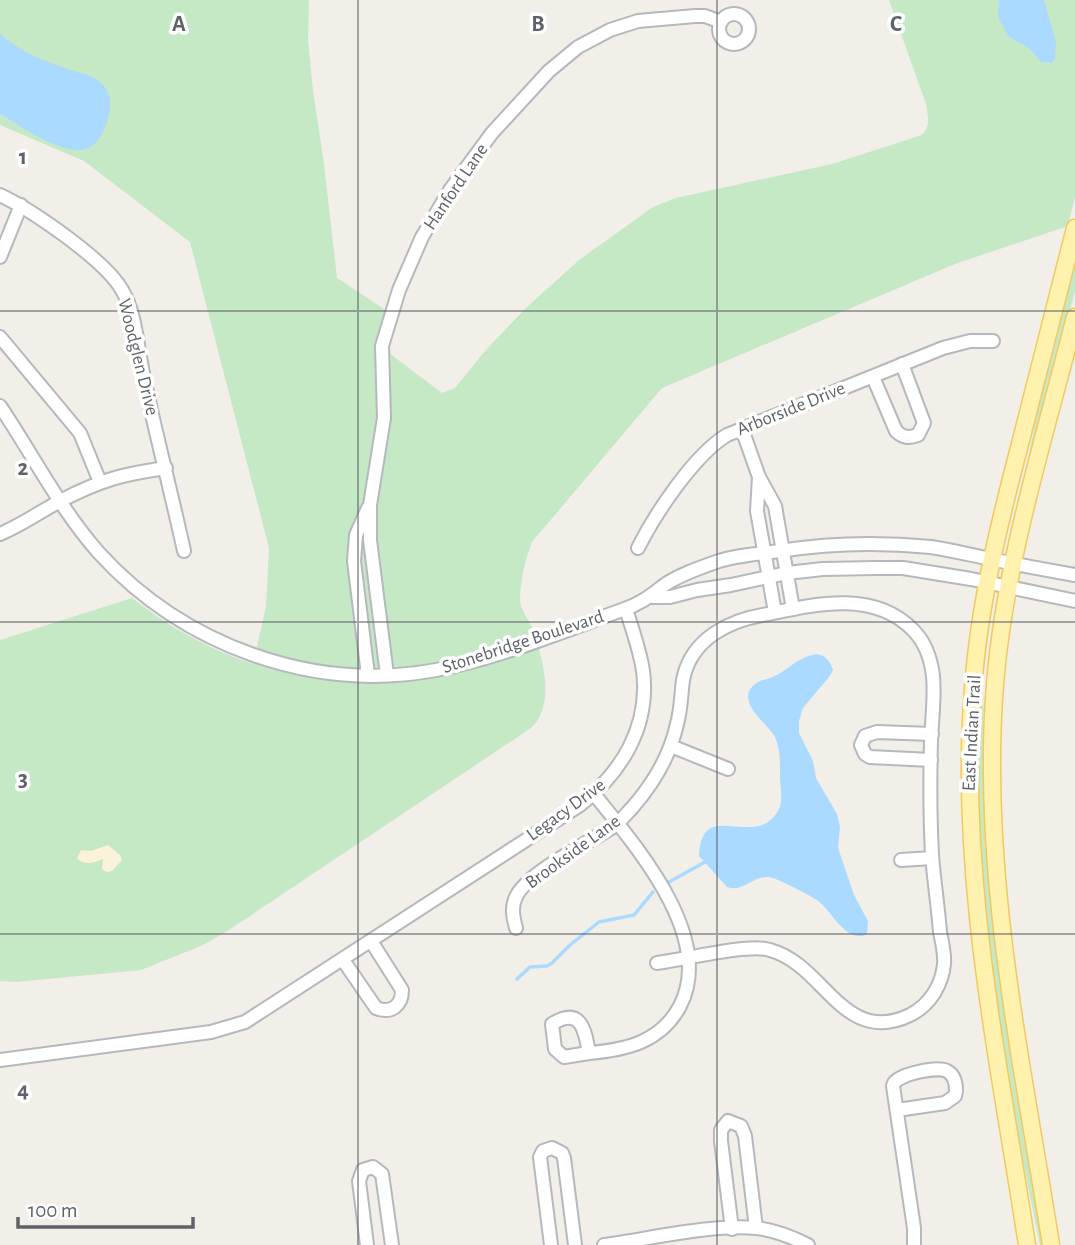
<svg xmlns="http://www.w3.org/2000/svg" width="1075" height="1245" font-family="'Alegreya Sans',sans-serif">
<rect width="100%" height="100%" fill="#f1efe8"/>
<g fill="#c5e8c5">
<path d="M0,0H309L308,40L313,91L324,164L337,278L396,317L389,353L442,393L455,388L485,351L525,309L579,260L653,207L676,198L832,164L922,135C931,125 928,117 926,104L889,0H1075V196L1068,226L955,264L662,388L532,542C525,559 520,582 520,601C521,611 530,621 533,630C543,660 556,704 531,728L232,928L203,945L141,970L16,982L0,981V640L132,598C169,627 208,649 253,664L266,607L269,548L190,242L84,161L0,125Z"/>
<path d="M1075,258V291L1010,543L1008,542L1025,476L1041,391Z"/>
<path d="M990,603H992L983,677L985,816L989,889L1043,1245H1040L1016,1127L987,941L976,781L980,685Z"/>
</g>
<path fill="#fbf3d9" d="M108,845L120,855L122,860L112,871L107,872L102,869L103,859C94,863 84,866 77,858L81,850L91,851Z"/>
<g fill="#aadaff">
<path d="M999,0H1044L1056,42L1055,60L1051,63L1041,62L1030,49L1008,36L998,17Z"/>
<path d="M0,34C17,49 40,60 62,67C76,73 89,72 101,83C111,92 112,105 108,118C105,129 100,143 88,148C67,159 19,125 0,114Z"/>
<path d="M817,654C826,656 830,661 833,670L829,677L803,708L799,721V733L813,761L816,778L837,814L840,826L838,848L854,895L868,921L867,934C847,945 832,911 817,900C809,895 778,878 768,877C752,876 744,893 727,887L699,856C701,796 755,851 778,811C783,802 781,790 780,780C780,766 781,750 775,737C767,722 729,698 760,681C765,679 770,679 775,676C791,668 796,658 817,654Z"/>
</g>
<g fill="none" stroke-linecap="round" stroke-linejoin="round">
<g stroke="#aadaff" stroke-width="3.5">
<path d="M669,882L705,862"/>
<path d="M517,979L530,967L547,966L552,963L570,945L599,922L634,915L653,892"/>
</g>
<g stroke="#b5b8bc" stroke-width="16">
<g id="minor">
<circle cx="734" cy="29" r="15"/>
<path d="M0,195C32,210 105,260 122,290C136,314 137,345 143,373C155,432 171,491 184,551"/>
<path d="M0,257L21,205"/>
<path d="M0,337L80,433L100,482"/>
<path d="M873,377L896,431C903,438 909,438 918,435L924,423L902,364"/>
<path d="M0,406C33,455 60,509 99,553C183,645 312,693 436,670C499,658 561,632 622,610C640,604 649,597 663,586C678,575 702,567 719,561C738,555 759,554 779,551C829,543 881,542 931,547C951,550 971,555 991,559C1019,565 1047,570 1075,575"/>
<path d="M742,429L759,477L775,506L793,609"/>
<path d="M759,477L757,511L775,612"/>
<path d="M368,508L356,535L354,561L368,675"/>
<path d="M0,534C22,525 41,511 62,500C101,480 123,474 166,468"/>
<path d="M638,548C655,514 694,455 727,435L943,348L970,341H993"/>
<path d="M652,597H670L697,590L731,585L787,573L823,569L875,568H903L971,579L1075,601"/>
<path d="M387,675L370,540V505L384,418L382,346L399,290L422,237L450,190L492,133L549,71L578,47L610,30L638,21L695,16H705L721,22"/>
<path d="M671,746L728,769"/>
<path d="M931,760L870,757L865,754L861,745L865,736L877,732L932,734"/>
<path d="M901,860L932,858"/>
<path d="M516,928C513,917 511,907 516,897C526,873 590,842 614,826C621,821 626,814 632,808C653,784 670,756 677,724C681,710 681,695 683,680C691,638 730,620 768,614C816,604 874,590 913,630C925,642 931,659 933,676C935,697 932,719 931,740C930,779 930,817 932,855C934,881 938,906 940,932C942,942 945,954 944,964C942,985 930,1005 910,1015C843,1047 825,965 770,950C748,943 683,960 657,963"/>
<path d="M343,960L376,1008C391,1014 402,1006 402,990L371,941"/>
<path d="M589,1053L564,1057L555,1049L552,1024C581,1006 585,1030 589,1053C626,1050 661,1042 680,1006C716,937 635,845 594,794"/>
<path d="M0,1060L211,1032L245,1022L580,805C622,772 650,726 643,671C640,650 632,629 626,609"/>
<path d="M897,1110L945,1103L955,1096L956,1091C956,1083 955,1075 947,1071C937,1066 900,1074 894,1083L893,1086L914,1228V1245"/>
<path d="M732,1229L721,1141V1130L728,1121L741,1126L745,1136L756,1228"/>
<path d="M367,1245L359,1181L363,1170L373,1167L382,1174L392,1245"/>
<path d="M551,1245L540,1157L543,1151L552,1148L562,1153L564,1158L575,1245"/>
<path d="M604,1245C649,1239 712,1224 756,1228C775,1230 792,1237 808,1245"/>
</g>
</g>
<g stroke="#f2c960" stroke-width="19">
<g id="major">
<path d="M1027,1245C999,1061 958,875 973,688C979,605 999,524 1020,444C1038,372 1057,300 1075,228"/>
<path d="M1051,1245C1022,1060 980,872 995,684C1005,560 1045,437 1075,317"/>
</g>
</g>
<use href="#minor" stroke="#fff" stroke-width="12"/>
<use href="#major" stroke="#fff2af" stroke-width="16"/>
</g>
<path fill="none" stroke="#5f6368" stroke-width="2" stroke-opacity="0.55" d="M358,0V1245M717,0V1245M0,311H1075M0,622H1075M0,934H1075"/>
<g text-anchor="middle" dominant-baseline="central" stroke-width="7" stroke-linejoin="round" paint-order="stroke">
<g font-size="19" fill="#5f6368" stroke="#fff">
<text transform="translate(456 187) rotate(-56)">Hanford Lane</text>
<text transform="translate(138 357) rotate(76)">Woodglen Drive</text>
<text transform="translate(791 409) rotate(-22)">Arborside Drive</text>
<text transform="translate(523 642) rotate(-18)">Stonebridge Boulevard</text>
<text transform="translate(972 733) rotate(-87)">East Indian Trail</text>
<text transform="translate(566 810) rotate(-36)">Legacy Drive</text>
<text transform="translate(573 852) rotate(-36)">Brookside Lane</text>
</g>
</g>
<g font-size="23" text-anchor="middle" font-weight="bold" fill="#5f6368" stroke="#fff" stroke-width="7" stroke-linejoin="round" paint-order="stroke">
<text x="179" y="31">A</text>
<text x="538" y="31">B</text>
<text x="896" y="31">C</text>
<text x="23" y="164">1</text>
<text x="23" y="475">2</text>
<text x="23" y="786">3</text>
<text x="23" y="1097">4</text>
</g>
<path d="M18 1217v10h175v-10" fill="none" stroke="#5f6368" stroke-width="3.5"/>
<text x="28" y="1217" font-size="21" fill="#5f6368" stroke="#ffffff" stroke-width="5" paint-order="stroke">100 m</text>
</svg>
